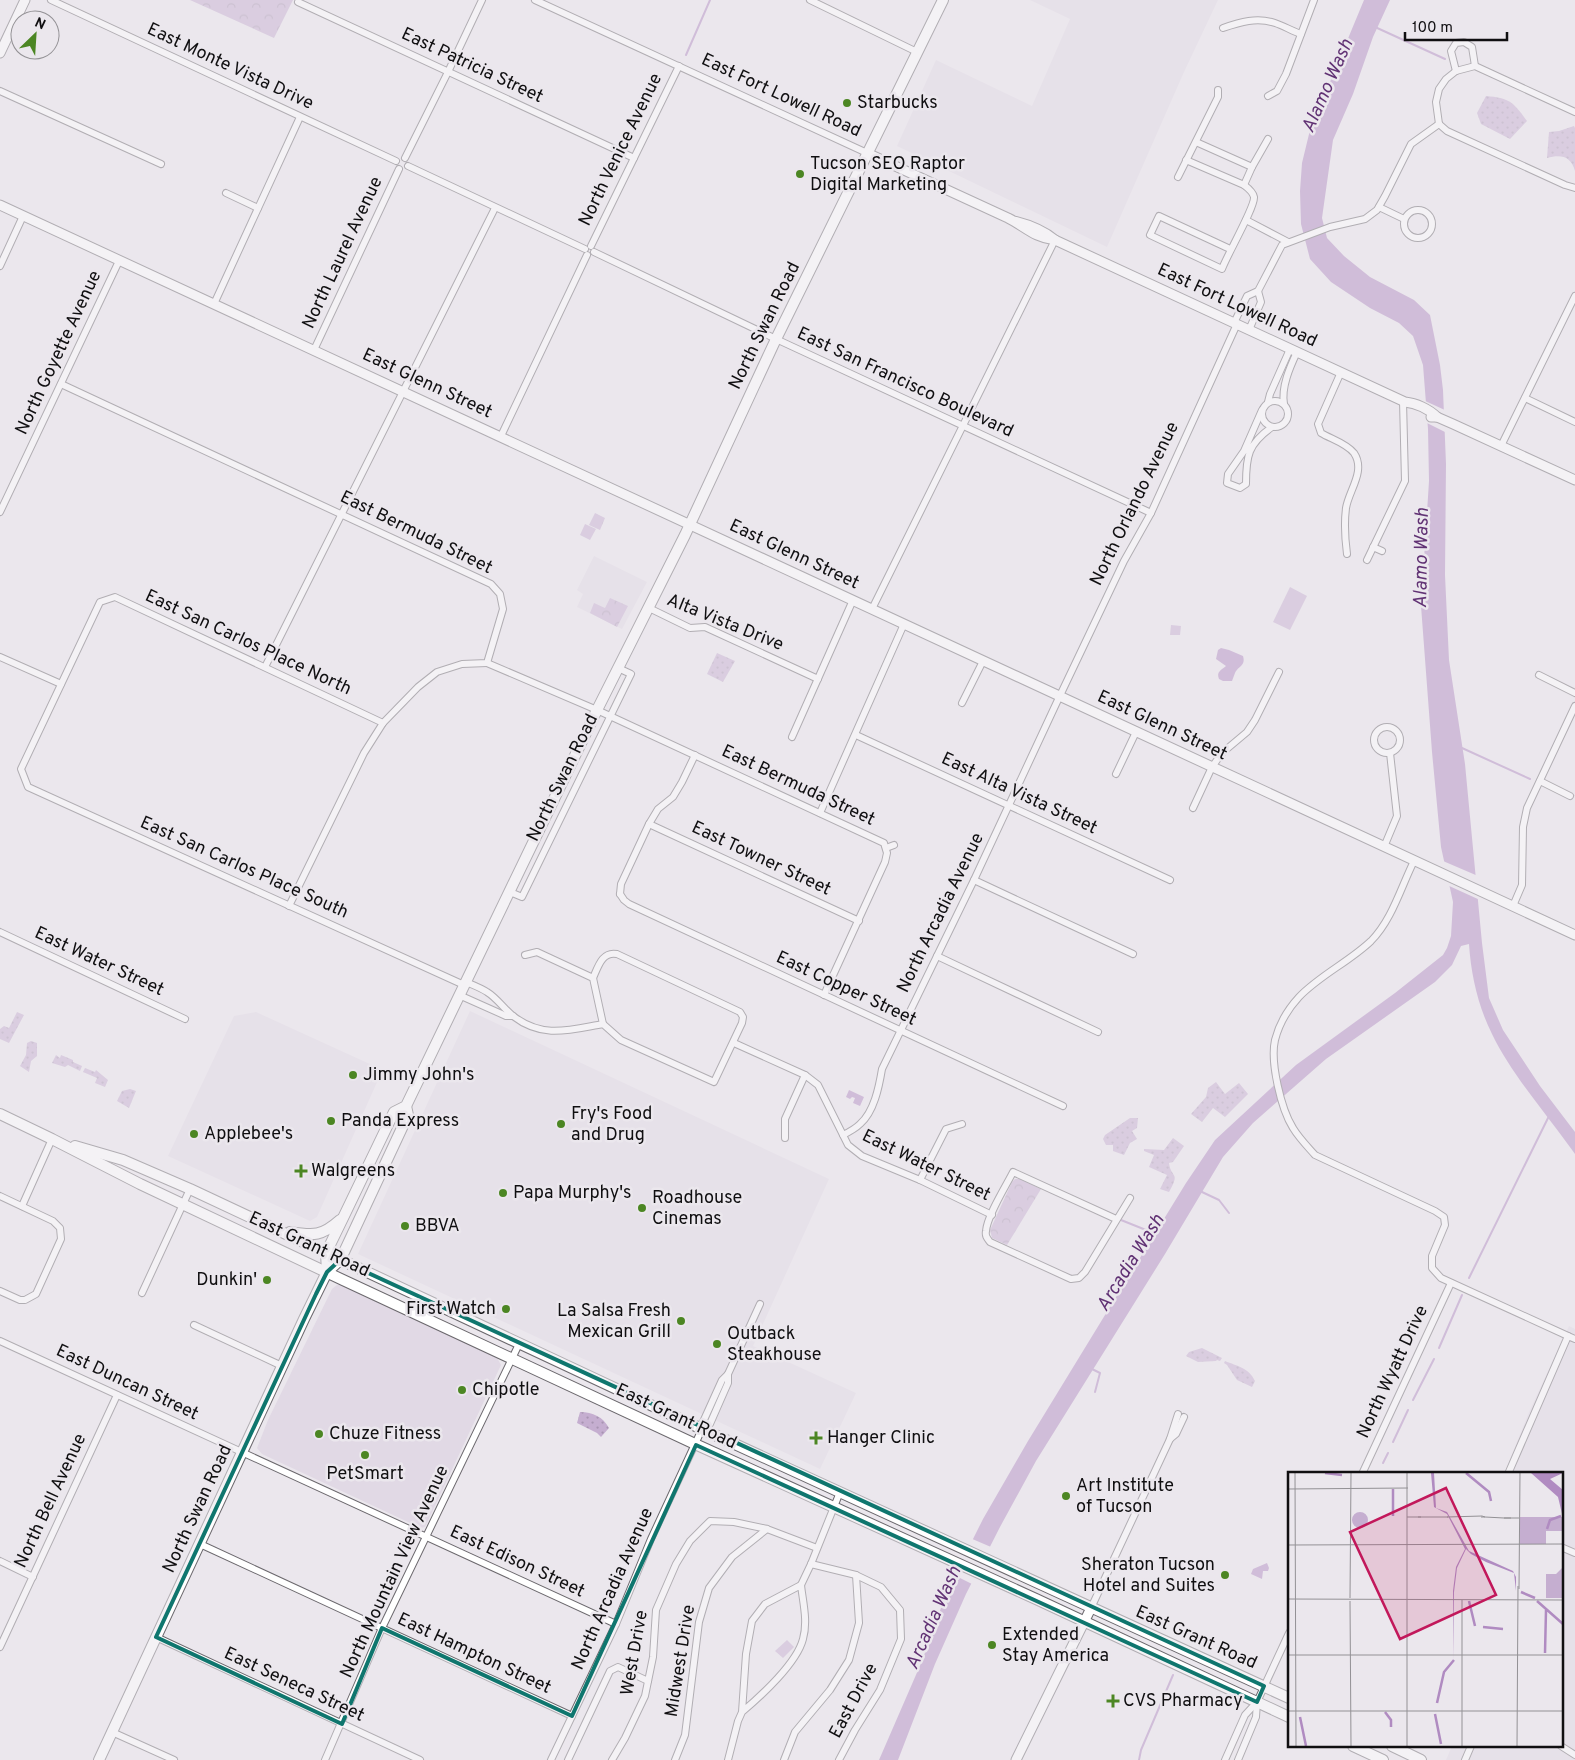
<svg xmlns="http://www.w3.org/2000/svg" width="1575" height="1760" font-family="Overpass,sans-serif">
<defs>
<pattern id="grass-dots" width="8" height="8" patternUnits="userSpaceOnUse" patternTransform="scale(1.25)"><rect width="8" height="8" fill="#c5aed0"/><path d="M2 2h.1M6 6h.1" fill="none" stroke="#a894b2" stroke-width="1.8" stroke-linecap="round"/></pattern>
<pattern id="park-crowns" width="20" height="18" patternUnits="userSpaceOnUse" patternTransform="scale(1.25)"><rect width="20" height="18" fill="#c5aed0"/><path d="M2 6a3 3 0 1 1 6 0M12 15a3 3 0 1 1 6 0" fill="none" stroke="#a894b2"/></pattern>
</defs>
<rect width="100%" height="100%" fill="#ebe7ed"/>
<g fill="#e1d9e5">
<path d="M1030,0H1218L1184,72L1107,247L897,146L936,60L1032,106L1070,19Z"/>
<path d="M594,556L647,582L622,629L577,607L583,594L577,590Z"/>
<path d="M470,1011L829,1179L753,1346L856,1393L820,1469L358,1254Z"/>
<path d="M256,1012L372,1065L378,1080L317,1217L310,1221L168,1156L234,1016Z"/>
<path d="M337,1285H342L496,1356L501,1365L425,1527L421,1528L262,1454L257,1448L268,1420L332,1289Z"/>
<path d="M1569,1326L1575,1329V1760H1446L1452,1746H1561V1474H1504L1529,1412Z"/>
</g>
<g fill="url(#grass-dots)">
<path d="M1486,96C1510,98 1513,102 1527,121L1510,139L1481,124L1477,113Z"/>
<path d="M1574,126L1575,128V171C1571,156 1561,154 1547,158L1549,132L1559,131Z"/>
<path d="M717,653L735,661L723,682L707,674Z"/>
<path d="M17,1012L24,1015L9,1043L0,1039V1029L4,1026L9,1028Z"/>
<path d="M31,1041L37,1043V1056L31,1061L29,1072L20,1066L26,1055L27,1043Z"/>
<path d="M56,1055L60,1058L61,1055L73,1060V1062L82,1066L80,1071L68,1065L65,1067L52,1063Z"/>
<path d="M85,1068L95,1072L96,1070L108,1080L105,1087L95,1083L97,1078L83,1072Z"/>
<path d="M1216,1082L1225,1094L1239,1083L1248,1094L1225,1117L1213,1108L1202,1122L1191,1114L1206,1097L1208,1088Z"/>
<path d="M130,1089L136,1091L129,1108L117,1101L122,1091Z"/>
<path d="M1130,1118H1138L1137,1128L1132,1131L1137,1139L1130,1143L1124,1155L1113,1151V1145H1106L1103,1139L1105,1135Z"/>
<path d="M1173,1138L1184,1146L1173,1162L1169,1163C1171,1179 1181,1171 1169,1192L1160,1189L1167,1175L1149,1167L1154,1155L1144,1151V1149L1164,1150Z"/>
<path d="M1202,1348L1222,1358L1220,1361L1217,1360L1216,1361L1198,1362L1186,1356L1189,1352Z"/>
<path d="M1225,1361C1237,1366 1249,1368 1255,1381L1252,1387L1237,1380L1227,1365L1224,1363Z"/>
<path d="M580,1412C593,1412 603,1417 609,1428L601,1437L597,1433L577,1423Z"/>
</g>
<g fill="url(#park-crowns)">
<path d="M190,0H293L274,38Z"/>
<path d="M595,513L605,518L600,530L589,525Z"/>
<path d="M610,598L628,606L617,627L590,613L594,603L605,608Z"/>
<path d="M1015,1179H1020L1041,1189L1007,1245L992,1238L990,1230L1012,1182Z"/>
</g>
<g fill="#c5aed0">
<path d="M585,524L596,529L590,540L580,535Z"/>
<path d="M1290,587L1307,596L1290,630L1273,622Z"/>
<path d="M1171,625L1181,626L1180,635H1170Z"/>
<path d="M787,1640L794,1647L783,1658L775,1651Z"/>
</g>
<g fill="#b08bc1">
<path d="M1364,0H1390L1373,37L1353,94L1333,140L1322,218L1327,238L1344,256L1370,277L1414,300L1430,315L1440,365L1443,390L1446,464L1445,575L1449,660L1465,764L1482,943L1489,998L1503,1030L1540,1086L1575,1132V1154C1549,1117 1511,1074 1492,1034C1478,1006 1471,975 1469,944L1461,946L1452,965L1435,982L1326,1059L1253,1123L1223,1157L1165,1254L1036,1461L1000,1527L966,1594L935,1664L898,1760H879L922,1661L947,1591L983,1519L1028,1441L1116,1297L1186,1183L1215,1140L1296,1065L1395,993L1443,955L1447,948L1451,936L1453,902L1441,847L1432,752L1421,606L1429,481L1428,429L1423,365L1413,336L1399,323L1370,308L1331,282L1310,259L1301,224L1300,191L1302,163L1310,130Z"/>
<path d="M1221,648L1229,650L1243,656C1246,666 1238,666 1235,673C1234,676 1233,678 1232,681H1223L1219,679C1216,672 1221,670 1226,666L1216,659L1218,650Z"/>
<path d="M849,1090L864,1097L860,1106L853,1103L855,1098L852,1097L850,1099L846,1097Z"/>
<path d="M1267,1563L1269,1568L1268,1571H1263L1262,1579L1251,1574L1253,1569Z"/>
</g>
<g fill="#ebe7ed">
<path d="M1423,400L1447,411V433L1425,422Z"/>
<path d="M1443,861L1478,876L1480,900L1447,885Z"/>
<path d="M970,1538L991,1547L972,1584L952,1574Z"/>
</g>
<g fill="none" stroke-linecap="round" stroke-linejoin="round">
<g stroke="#b08bc1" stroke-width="2">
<path d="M1375,27L1445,59"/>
<path d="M686,55L710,0"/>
<path d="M1462,748L1530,779"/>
<path d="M1202,1192L1219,1200L1229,1213"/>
<path d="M1121,1220L1156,1234"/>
<path d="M1469,1278L1549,1116"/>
<path d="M1439,1348L1462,1295"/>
<path d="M1092,1369L1100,1373L1095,1392"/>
<path d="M1413,1400L1434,1359"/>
<path d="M1393,1442L1408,1410"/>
<path d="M1383,1463L1388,1453"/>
<path d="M1139,1760L1141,1750L1173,1675"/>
</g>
<g stroke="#6c696e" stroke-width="8">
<g id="street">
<path d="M51,0L396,161"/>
<path d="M535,0L867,153"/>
<path d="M810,0L917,52"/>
<path d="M298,2L634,158"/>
<path d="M1223,28C1240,22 1257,17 1275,23C1284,26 1292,31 1301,34"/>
<path d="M1456,71L1451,51L1456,43L1464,42L1472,47L1475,66"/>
<path d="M0,91L161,164"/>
<path d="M1268,96L1277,91L1286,74L1314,0"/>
<path d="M1439,124L1436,102L1439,89L1446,79L1456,71L1475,66L1575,112"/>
<path d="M1439,124L1447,131L1565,185L1575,188"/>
<path d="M1196,142L1252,167"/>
<path d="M405,158L448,72L482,0"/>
<path d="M1186,160L1244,185C1248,188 1253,192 1254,197C1255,207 1227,255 1222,269L1150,235L1159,216L1230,249"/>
<path d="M408,166L585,249"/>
<path d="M1178,177L1218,97V90"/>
<path d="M1244,185L1252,167L1268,139"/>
<path d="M226,193L258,208"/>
<path d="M1379,207L1404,219"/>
<circle cx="1418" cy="224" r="14"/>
<path d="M1246,220L1288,242"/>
<path d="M591,246L679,66"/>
<path d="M594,252L776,339L1151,513"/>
<path d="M0,266L23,216"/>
<path d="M214,304L300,117"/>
<path d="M1234,323L1247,296L1258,291L1282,245L1330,227L1365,219L1377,210L1385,196L1411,144L1439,124"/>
<path d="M1249,330L1261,302L1258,291"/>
<path d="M314,350L399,169"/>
<path d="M1341,372L1318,424L1321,433C1331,439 1346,443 1354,453C1366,471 1349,490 1346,508C1344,524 1345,539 1347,554"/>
<path d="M61,384L491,584L500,594L503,609L487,663L462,664L437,672L418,687L383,723L364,753L289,906"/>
<path d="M1525,398L1575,422"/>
<circle cx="1275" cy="414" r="13"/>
<path d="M1268,402L1270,394L1290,349"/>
<path d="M1284,404C1281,387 1290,367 1297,352"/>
<path d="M1262,410L1244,451L1228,474L1227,483L1240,488L1246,484C1246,456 1248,444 1272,427"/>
<path d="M501,436L587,255"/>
<path d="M1501,446L1575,296"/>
<path d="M0,512L119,261"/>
<path d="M1373,547L1382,551"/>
<path d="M1367,560L1405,481L1403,401"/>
<path d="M649,608L690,628L705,627L818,679"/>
<path d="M872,609L1055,240"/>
<path d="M0,657L61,684"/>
<path d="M487,663L597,710L884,843L887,853L885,862L824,995"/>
<path d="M265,667L495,208"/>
<path d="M1539,675L1575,693"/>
<path d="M962,703L983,661"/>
<path d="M383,723L115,597L100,602L21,769L28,787L464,985"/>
<circle cx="1387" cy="740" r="13"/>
<path d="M856,735L1170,880"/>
<path d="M792,737L853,600"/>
<path d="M1116,774L1136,732"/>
<path d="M1540,781L1570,796"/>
<path d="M1193,808L1212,767L1222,753L1247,732L1255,720L1279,672"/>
<path d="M820,813L904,624"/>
<path d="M649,824L859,921"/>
<path d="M1384,847L1397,816L1390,753"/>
<path d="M886,848L894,845"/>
<path d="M1414,861C1401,887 1392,920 1371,941C1349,962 1320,975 1299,997C1288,1009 1279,1024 1275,1040C1270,1062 1281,1109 1293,1128C1299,1138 1307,1146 1315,1155L1435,1211L1444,1217L1445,1225L1432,1256V1268L1441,1278L1568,1336"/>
<path d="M974,880L1133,954"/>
<path d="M510,892L522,897L631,674L618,668"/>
<path d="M620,894L624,900L629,904L1063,1106"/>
<path d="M620,894L621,884L649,824L658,809L673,797L682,782L695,755"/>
<path d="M1513,906L1522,885L1523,827L1527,808L1575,706"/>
<path d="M0,932L185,1019"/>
<path d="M525,955L537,952L593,978L603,1024"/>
<path d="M937,956L1098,1032"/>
<path d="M466,982C473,985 481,988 487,992C497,998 504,1009 513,1016C543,1039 569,1030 603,1024L621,1040L714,1082L742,1023L743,1017L740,1012L617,954C602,951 598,967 593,978"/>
<path d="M459,995L506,1016H513"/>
<path d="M734,1043L805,1075L818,1085L848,1145L862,1156L920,1180L992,1215"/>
<path d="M843,1135C849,1132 855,1129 860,1124C874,1112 879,1087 882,1069L974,880L1056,704L1124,561L1151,513L1237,324"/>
<path d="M785,1138V1119L805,1075"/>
<path d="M920,1180L946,1129L962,1124"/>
<path d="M0,1196L53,1221L60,1228L61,1239L36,1294L25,1300H20L0,1291"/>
<path d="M22,1206L52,1139"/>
<path d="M1116,1219L1013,1172C1006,1186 987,1216 986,1231C985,1236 987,1238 990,1242L1071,1279L1079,1278L1085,1272L1130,1198"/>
<path d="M142,1293L190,1189"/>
<path d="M194,1325L282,1366"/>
<path d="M0,1341L616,1624"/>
<path d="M728,1374L760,1304"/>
<path d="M1170,1439L1176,1434L1184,1417"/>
<path d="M1362,1474L1451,1283"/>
<path d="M1508,1474L1568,1336L1575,1339"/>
<path d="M200,1544L572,1716"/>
<path d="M1561,1547L1575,1553"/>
<path d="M0,1561L33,1577"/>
<path d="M811,1564L856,1575L881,1587L900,1610L901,1639L880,1690L855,1730L839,1760"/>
<path d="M801,1585L811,1564L840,1492"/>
<path d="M1091,1608L1170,1439L1178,1414"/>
<path d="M156,1637L420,1760"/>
<path d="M0,1647L117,1395"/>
<path d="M112,1732L174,1760"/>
<path d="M1561,1746L1575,1755"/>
<path d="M325,1760L382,1628L519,1344"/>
<path d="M551,1760L616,1624L651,1539L702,1429L703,1422L722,1380L728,1374V1383L710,1424L702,1429"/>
<path d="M568,1760L610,1671L618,1667L648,1681"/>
<path d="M612,1760L625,1738L645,1696L653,1657L656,1610L676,1564L690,1541L710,1521L734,1522L767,1529L817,1548"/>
<path d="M675,1760L685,1735L699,1622L709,1588L732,1557L767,1529"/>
<path d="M728,1760L738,1721L742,1712L746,1654L752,1621L765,1604L801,1585C803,1603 808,1621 803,1639C797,1663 761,1696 742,1712"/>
<path d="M784,1760L795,1732L830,1690L849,1660L859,1623L856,1575"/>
<path d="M1225,1760L1245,1715L1257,1702L1289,1633"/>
<path d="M1238,1760L1256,1717L1257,1702"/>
<path d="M1465,1760L1471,1746"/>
</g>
</g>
<g stroke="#6c696e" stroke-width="11">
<g id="secondary">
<path d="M0,53L25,0"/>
<path d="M867,153L1008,218C1026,227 1033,237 1055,240C1043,230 1030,225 1014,221"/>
<path d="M0,205L1575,935"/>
<path d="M1055,240L1405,402C1416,403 1429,409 1437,417"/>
<path d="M1431,417H1437L1453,424L1575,480"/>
<path d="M1016,1760L1091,1608"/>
</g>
</g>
<g stroke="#6c696e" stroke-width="12">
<g id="primary">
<path d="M0,1114L52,1139L140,1184L343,1280L695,1444L1036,1599L1289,1717"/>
<path d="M75,1146L123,1160L190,1189L702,1429L1289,1698"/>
<path d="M290,1232C314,1236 322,1236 340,1220"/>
<path d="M327,1272L326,1253L343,1218L394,1112L406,1106L597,710L685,535L776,339L943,0"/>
<path d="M1353,1746L1383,1760"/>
<path d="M1392,1746L1421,1760"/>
<path d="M99,1760L304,1319L327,1272L340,1260L345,1250L408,1115L406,1106"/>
</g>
</g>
<use href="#street" stroke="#fff" stroke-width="6"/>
<use href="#secondary" stroke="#fff" stroke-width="9"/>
<use href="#primary" stroke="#fff" stroke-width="10"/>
</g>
<path d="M0 0H1575V1760H0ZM340,1260L1264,1686L1257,1702L696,1445L572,1716L382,1628L342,1724L156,1637L316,1294L327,1272Z" fill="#ebe7ed" fill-opacity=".55" fill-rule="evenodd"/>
<path fill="none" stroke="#0f766e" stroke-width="4" stroke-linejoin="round" d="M340,1260L1264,1686L1257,1702L696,1445L572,1716L382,1628L342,1724L156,1637L316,1294L327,1272Z"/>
<g fill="#4c8623" stroke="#ebe7ed" stroke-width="2">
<circle cx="847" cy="103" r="5"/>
<circle cx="800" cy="174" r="5"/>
<circle cx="353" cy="1075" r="5"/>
<circle cx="331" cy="1121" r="5"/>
<circle cx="561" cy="1124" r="5"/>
<circle cx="194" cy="1134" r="5"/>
<path d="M298.5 1163.5h5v5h5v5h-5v5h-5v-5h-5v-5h5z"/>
<circle cx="503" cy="1193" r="5"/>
<circle cx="642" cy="1208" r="5"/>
<circle cx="405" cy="1226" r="5"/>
<circle cx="267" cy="1280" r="5"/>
<circle cx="506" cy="1309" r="5"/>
<circle cx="681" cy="1321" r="5"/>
<circle cx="717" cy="1344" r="5"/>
<circle cx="462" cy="1390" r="5"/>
<circle cx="319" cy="1434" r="5"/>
<path d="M813.5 1430.5h5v5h5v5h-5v5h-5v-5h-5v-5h5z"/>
<circle cx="365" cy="1455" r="5"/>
<circle cx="1066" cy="1496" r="5"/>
<circle cx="1225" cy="1575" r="5"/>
<circle cx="992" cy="1645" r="5"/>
<path d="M1110.5 1693.5h5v5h5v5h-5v5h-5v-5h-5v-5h5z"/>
</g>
<g text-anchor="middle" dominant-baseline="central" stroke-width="5" stroke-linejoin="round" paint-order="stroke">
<g font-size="18" fill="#100f11" stroke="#ebe7ed">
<text transform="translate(472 66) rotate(25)">East Patricia Street</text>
<text transform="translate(230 67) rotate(25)">East Monte Vista Drive</text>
<text transform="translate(781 96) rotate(25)">East Fort Lowell Road</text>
<text transform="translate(621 150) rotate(-64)">North Venice Avenue</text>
<text transform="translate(343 253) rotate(-65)">North Laurel Avenue</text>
<text transform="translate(1237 306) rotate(25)">East Fort Lowell Road</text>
<text transform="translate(765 326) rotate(-64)">North Swan Road</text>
<text transform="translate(59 353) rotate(-65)">North Goyette Avenue</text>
<text transform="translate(905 383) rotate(25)">East San Francisco Boulevard</text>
<text transform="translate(427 384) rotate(25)">East Glenn Street</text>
<text transform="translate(1135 504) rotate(-64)">North Orlando Avenue</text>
<text transform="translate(416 533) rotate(26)">East Bermuda Street</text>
<text transform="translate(794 555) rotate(25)">East Glenn Street</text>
<text transform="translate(725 623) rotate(22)">Alta Vista Drive</text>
<text transform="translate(248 643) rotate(25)">East San Carlos Place North</text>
<text transform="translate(1162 726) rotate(25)">East Glenn Street</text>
<text transform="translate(563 778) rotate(-64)">North Swan Road</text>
<text transform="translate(798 786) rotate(25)">East Bermuda Street</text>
<text transform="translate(1019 794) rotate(25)">East Alta Vista Street</text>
<text transform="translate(761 859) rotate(25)">East Towner Street</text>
<text transform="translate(244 868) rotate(24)">East San Carlos Place South</text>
<text transform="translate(941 913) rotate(-64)">North Arcadia Avenue</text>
<text transform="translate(99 962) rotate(25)">East Water Street</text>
<text transform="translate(846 989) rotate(25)">East Copper Street</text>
<text transform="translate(926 1166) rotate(26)">East Water Street</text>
<text transform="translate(309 1245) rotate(25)">East Grant Road</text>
<text transform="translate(1393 1372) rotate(-65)">North Wyatt Drive</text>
<text transform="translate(127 1383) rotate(25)">East Duncan Street</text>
<text transform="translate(676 1417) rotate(25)">East Grant Road</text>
<text transform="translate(51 1501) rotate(-65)">North Bell Avenue</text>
<text transform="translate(198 1509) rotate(-65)">North Swan Road</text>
<text transform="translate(517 1562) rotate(25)">East Edison Street</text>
<text transform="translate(395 1572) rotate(-65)">North Mountain View Avenue</text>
<text transform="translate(613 1589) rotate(-66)">North Arcadia Avenue</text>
<text transform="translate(1196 1638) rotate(24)">East Grant Road</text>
<text transform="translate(635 1653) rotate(-80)">West Drive</text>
<text transform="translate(474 1654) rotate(25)">East Hampton Street</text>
<text transform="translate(681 1661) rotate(-81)">Midwest Drive</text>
<text transform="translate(294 1685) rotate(25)">East Seneca Street</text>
<text transform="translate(854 1701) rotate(-62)">East Drive</text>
</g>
<g font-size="18" fill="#100f11" stroke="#ebe7ed" text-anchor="start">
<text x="857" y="103">Starbucks</text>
<text x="810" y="164">Tucson SEO Raptor<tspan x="810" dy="21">Digital Marketing</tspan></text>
<text x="363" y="1075">Jimmy John's</text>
<text x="571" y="1114">Fry's Food<tspan x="571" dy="21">and Drug</tspan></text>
<text x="341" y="1121">Panda Express</text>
<text x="204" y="1134">Applebee's</text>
<text x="311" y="1171">Walgreens</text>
<text x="513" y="1193">Papa Murphy's</text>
<text x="652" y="1198">Roadhouse<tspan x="652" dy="21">Cinemas</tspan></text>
<text x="415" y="1226">BBVA</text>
<text x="257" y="1280" text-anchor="end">Dunkin'</text>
<text x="496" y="1309" text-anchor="end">First Watch</text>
<text x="671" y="1311" text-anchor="end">La Salsa Fresh<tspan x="671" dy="21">Mexican Grill</tspan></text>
<text x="727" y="1334">Outback<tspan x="727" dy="21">Steakhouse</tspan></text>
<text x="472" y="1390">Chipotle</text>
<text x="329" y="1434">Chuze Fitness</text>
<text x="827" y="1438">Hanger Clinic</text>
<text x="365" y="1474" text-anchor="middle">PetSmart</text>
<text x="1076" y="1486">Art Institute<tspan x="1076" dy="21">of Tucson</tspan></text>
<text x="1215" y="1565" text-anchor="end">Sheraton Tucson<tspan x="1215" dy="21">Hotel and Suites</tspan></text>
<text x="1002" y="1635">Extended<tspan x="1002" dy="21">Stay America</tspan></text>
<text x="1123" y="1701">CVS Pharmacy</text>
</g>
<g font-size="19" font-style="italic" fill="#613274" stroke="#ebe7ed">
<text transform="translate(1328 86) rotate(-66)">Alamo Wash</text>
<text transform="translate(1422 558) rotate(-89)">Alamo Wash</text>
<text transform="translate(1131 1263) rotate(-58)">Arcadia Wash</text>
<text transform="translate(934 1618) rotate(-66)">Arcadia Wash</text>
</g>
</g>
<g transform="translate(1288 1472)">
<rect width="275" height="275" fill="#ebe7ed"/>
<path d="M275,95V126H258V102H268Z" fill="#c5aed0"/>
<path d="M64 48a8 8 0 1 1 16 0a8 8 0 1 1-16 0ZM232,45H275V59H258V72H232Z" fill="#c5aed0"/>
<path d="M143,1H146L148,36L159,40L181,79L225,99L228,105V119L226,101L198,90L183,82L178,77L169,96L166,120V188L165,119L168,95L177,77L159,42L146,35ZM243,1H275L262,7L275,18V46L270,25Z" fill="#b08bc1"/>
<path fill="none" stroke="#b08bc1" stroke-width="2.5" d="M37,1L54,3M178,1L201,20L203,29M105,17V44M259,57L262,48L273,44M233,120L247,126M181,129L187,154M249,129L275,152M195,155L215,157M257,181L258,138M149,231L156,200L166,188M97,240L103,248V255M147,242L153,272M12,245L18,274"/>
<path fill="none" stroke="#939195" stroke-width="1" d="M7,1L8,274M119,1V274M0,17L120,16M119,45H133H130M133,45H160M159,45L194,44L197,45H193M197,45L216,46M223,46H216H231M0,73L275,72M231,117L232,1M62,126L63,1M0,127L275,128M62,129L63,274M0,183H275M0,239H275M174,274V128M229,274L230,114"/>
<path fill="#c2185b" fill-opacity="0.15" stroke="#c2185b" stroke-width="2.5" d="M158,16L208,123L112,167L62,60Z"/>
<rect width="275" height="275" fill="none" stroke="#100f11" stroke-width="2.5"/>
</g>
<g transform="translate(35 35) rotate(25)"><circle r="24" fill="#ebe7ed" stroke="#939195"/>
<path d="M0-4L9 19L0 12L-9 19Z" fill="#4c8623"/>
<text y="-8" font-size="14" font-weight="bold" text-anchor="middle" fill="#100f11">N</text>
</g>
<path d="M1405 32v8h102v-8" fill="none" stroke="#100f11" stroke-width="2.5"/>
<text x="1412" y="32" font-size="15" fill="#100f11" stroke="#ebe7ed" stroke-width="4" paint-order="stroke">100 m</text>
</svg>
